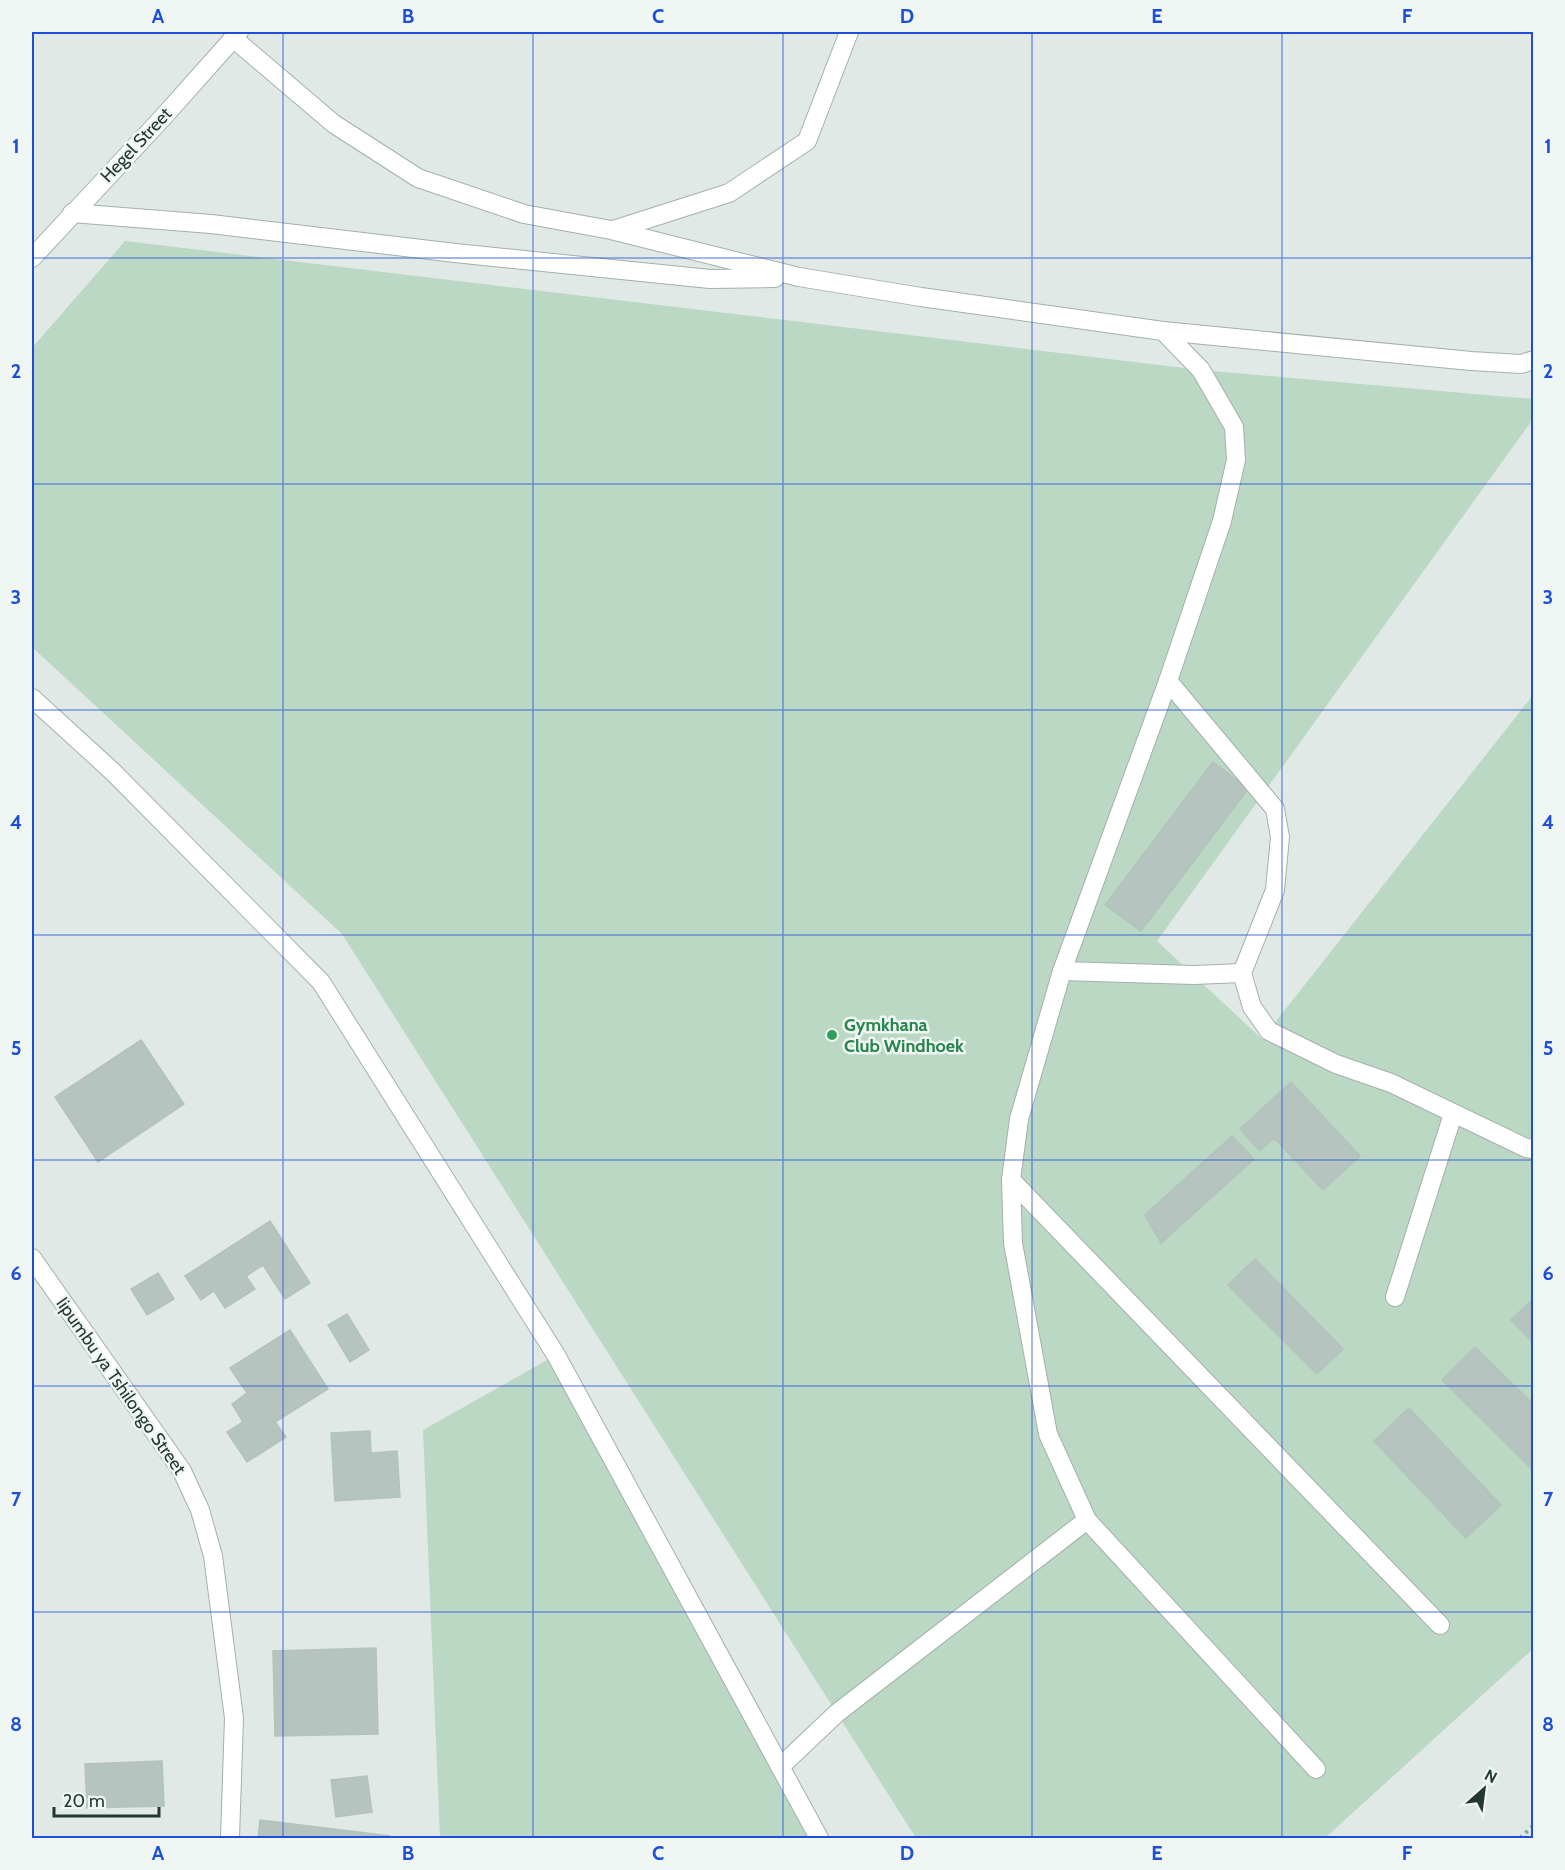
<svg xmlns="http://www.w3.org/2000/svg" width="1565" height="1870" font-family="Cabin,sans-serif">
<rect width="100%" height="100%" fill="#e0e9e6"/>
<g fill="#bbd8c4">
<path d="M125,241L1201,370L1533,399V419L1157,941L1262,1039L1533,695V1649L1325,1838H916L342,934L32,647V348Z"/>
<path d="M556,1355L819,1838H440L423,1430Z"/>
</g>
<g fill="#b6c4bf" stroke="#b4c2bc" stroke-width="1.5">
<path d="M1213,762L1248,789L1141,931L1105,905Z"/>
<path d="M141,1040L184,1104L98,1162L55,1097Z"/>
<path d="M1291,1082L1360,1156L1323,1190L1274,1138L1260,1151L1240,1129Z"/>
<path d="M1232,1136L1254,1159L1161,1243L1145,1215Z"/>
<path d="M270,1221L310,1283L285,1299L263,1265L246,1276L255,1289L225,1308L214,1291L201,1300L185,1276Z"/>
<path d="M1255,1259L1343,1349L1317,1374L1228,1285Z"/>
<path d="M158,1273L174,1299L147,1315L131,1289Z"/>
<path d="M1534,1298V1343L1511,1320Z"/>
<path d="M347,1314L369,1350L350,1362L328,1325Z"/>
<path d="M290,1330L328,1389L275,1422L286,1437L247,1462L227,1432L243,1422L232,1404L247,1393L230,1368Z"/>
<path d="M1475,1347L1534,1405V1471L1442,1380Z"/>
<path d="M1409,1408L1501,1505L1466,1538L1374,1441Z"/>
<path d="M370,1431L371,1453L397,1451L400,1497L335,1501L331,1433Z"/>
<path d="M376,1648L378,1734L275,1736L273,1651Z"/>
<path d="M162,1761L164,1806L87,1808L85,1764Z"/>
<path d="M367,1776L372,1812L336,1817L331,1780Z"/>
<path d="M260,1820L390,1836V1838H258Z"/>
</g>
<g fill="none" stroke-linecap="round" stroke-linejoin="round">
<g stroke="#a4b0ad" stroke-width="20">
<g id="service">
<path d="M233,38L334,124L418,178L524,214L611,230L799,277L921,297L1163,331L1471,361L1521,364L1534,360"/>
<path d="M72,213L211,224L455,253L710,279L775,278"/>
<path d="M613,230L729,193L807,141L849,32"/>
<path d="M1163,331L1201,370L1234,427L1236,460L1222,521L1168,681L1062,971L1019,1119L1011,1180L1013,1243L1048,1434L1087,1520L1316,1769"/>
<path d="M1168,681L1275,809L1280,837L1275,890L1242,973L1252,1007L1269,1031L1336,1064L1391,1083L1526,1148L1534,1149"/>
<path d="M32,698L112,771L321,982L556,1355L819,1838"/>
<path d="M1062,971L1194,975L1242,973"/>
<path d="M1011,1180L1440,1625"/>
<path d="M1395,1297L1453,1114"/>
<path d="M780,1767L837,1713L1087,1520"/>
</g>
</g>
<g stroke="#a4b0ad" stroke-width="20">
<g id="minor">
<path d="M32,258L165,115L239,32"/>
<path d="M32,1258L182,1471L200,1510L213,1556L234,1718L230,1838"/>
</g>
</g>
<path stroke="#84a99f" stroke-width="4" stroke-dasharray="3 4.5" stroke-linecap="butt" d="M1520,1838L1534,1825"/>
<use href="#service" stroke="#fff" stroke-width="18"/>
<use href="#minor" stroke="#fff" stroke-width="18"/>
</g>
<path fill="none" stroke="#1d4ed8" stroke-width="1.5" stroke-opacity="0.55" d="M283,32V1838M533,32V1838M783,32V1838M1032,32V1838M1282,32V1838M32,258H1534M32,484H1534M32,710H1534M32,935H1534M32,1160H1534M32,1386H1534M32,1612H1534"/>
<circle fill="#2e9e5b" stroke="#f0f6f3" stroke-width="2" cx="832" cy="1035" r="6"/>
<g text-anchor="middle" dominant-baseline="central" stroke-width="5" stroke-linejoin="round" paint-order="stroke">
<g font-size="18" fill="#233833" stroke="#f0f6f3">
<text transform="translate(136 145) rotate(-47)">Hegel Street</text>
<text transform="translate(121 1386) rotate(55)">Iipumbu ya Tshilongo Street</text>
</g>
<g font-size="18" font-weight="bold" fill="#27864d" stroke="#f0f6f3" text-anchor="start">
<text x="844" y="1025">Gymkhana<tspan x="844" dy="21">Club Windhoek</tspan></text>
</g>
</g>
<rect width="1565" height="1870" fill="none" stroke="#f0f6f3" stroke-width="66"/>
<g transform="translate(1484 1789) rotate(28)" stroke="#f0f6f3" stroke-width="4.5" paint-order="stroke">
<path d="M0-4.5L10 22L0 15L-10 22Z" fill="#233833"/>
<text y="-9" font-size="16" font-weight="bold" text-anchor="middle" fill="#233833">N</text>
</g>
<path d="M54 1807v9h105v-9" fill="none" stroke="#233833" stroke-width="3"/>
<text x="63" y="1807" font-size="18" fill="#233833" stroke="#f0f6f3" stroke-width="4.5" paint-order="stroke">20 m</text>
<rect x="33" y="33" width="1499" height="1804" fill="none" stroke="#1d4ed8" stroke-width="2"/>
<g font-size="20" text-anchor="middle" font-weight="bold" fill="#1d4ed8">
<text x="158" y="23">A</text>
<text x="408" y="23">B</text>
<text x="658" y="23">C</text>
<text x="907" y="23">D</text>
<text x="1157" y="23">E</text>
<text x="1407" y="23">F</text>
<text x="16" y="153">1</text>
<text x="1548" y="153">1</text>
<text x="16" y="378">2</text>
<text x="1548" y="378">2</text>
<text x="16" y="604">3</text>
<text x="1548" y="604">3</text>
<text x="16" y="829">4</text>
<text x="1548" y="829">4</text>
<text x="16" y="1055">5</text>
<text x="1548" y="1055">5</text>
<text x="16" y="1280">6</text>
<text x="1548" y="1280">6</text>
<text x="16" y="1506">7</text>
<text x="1548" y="1506">7</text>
<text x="16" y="1731">8</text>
<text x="1548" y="1731">8</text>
<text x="158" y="1860">A</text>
<text x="408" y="1860">B</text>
<text x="658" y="1860">C</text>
<text x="907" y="1860">D</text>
<text x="1157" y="1860">E</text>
<text x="1407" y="1860">F</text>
</g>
</svg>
